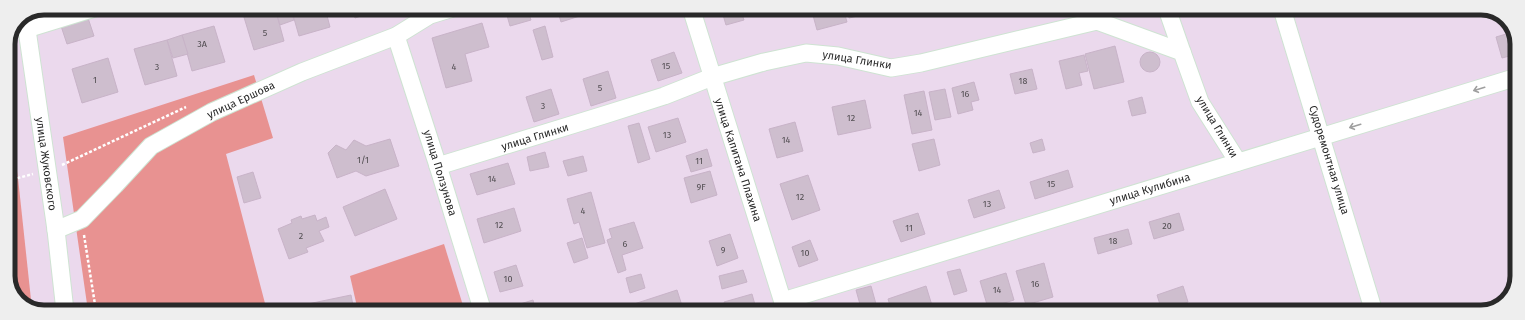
<svg xmlns="http://www.w3.org/2000/svg" width="1525" height="320" font-family="'Fira Sans',sans-serif">
<rect width="100%" height="100%" fill="#ebd9ed"/>
<g fill="#e89291">
<path d="M254,75L273,138L226,154L267,311H88L63,137Z"/>
<path d="M8,109L18,178L32,309L18,301L8,280Z"/>
<path d="M444,244L465,312L358,311L350,276Z"/>
</g>
<g fill="#cebece" stroke="#c8b3c8">
<path d="M142,8H157L143,12Z"/>
<path d="M263,8H275L284,41L254,50L243,14Z"/>
<path d="M275,8H291L294,20L280,25Z"/>
<path d="M291,8H325L330,27L299,36Z"/>
<path d="M351,8H385L355,18Z"/>
<path d="M518,8H527L531,20L510,26L506,12Z"/>
<path d="M557,8H588L589,13L561,22Z"/>
<path d="M721,8H740L744,20L726,25Z"/>
<path d="M811,8H843L847,22L817,30Z"/>
<path d="M847,8H865L866,14L849,18Z"/>
<path d="M88,18L94,36L67,44L61,26Z"/>
<path d="M482,23L489,47L465,54L472,81L446,88L432,38Z"/>
<path d="M214,26L225,62L192,71L182,35Z"/>
<path d="M545,26L553,57L542,60L533,30Z"/>
<path d="M1513,32L1517,40V54L1502,58L1496,37Z"/>
<path d="M182,35L188,54L173,58L167,40Z"/>
<path d="M167,40L177,76L145,85L134,49Z"/>
<path d="M1115,46L1124,82L1094,89L1085,54Z"/>
<path d="M674,52L682,73L658,81L651,60Z"/>
<circle cx="1150" cy="62" r="10"/>
<path d="M1084,55L1088,71L1079,73L1082,85L1066,89L1059,61Z"/>
<path d="M108,58L118,92L82,103L72,69Z"/>
<path d="M1032,69L1037,89L1015,94L1010,74Z"/>
<path d="M608,71L616,98L591,106L583,79Z"/>
<path d="M974,82L979,100L971,102L973,110L958,114L952,88Z"/>
<path d="M551,89L559,114L534,122L526,97Z"/>
<path d="M945,89L951,117L935,120L929,92Z"/>
<path d="M924,91L932,130L912,134L904,95Z"/>
<path d="M1142,97L1146,113L1132,116L1128,101Z"/>
<path d="M865,100L871,128L838,135L832,107Z"/>
<path d="M678,118L686,142L656,152L648,127Z"/>
<path d="M795,122L803,151L777,158L769,129Z"/>
<path d="M639,123L650,159L638,163L628,126Z"/>
<path d="M390,139L399,166L366,176L356,171L337,178L328,153L336,145L346,150L354,140L366,146Z"/>
<path d="M934,139L940,165L919,171L912,144Z"/>
<path d="M1042,139L1045,150L1033,153L1030,143Z"/>
<path d="M707,149L712,166L691,172L686,156Z"/>
<path d="M545,152L549,167L530,171L527,157Z"/>
<path d="M583,156L587,171L568,176L563,161Z"/>
<path d="M508,163L515,184L477,195L470,174Z"/>
<path d="M1068,170L1073,187L1035,199L1030,182Z"/>
<path d="M710,171L717,195L691,203L684,178Z"/>
<path d="M253,172L261,198L244,203L237,177Z"/>
<path d="M808,175L820,210L792,220L780,184Z"/>
<path d="M385,189L397,219L355,236L343,207Z"/>
<path d="M999,190L1005,208L974,218L968,200Z"/>
<path d="M591,192L605,243L587,248L579,222L574,224L567,199Z"/>
<path d="M514,208L521,231L484,243L477,219Z"/>
<path d="M918,213L925,234L901,242L893,221Z"/>
<path d="M1179,213L1184,230L1154,239L1149,222Z"/>
<path d="M315,215L317,221L326,217L329,227L319,231L324,241L306,248L308,252L289,259L278,229L292,223L291,220L301,216L302,219Z"/>
<path d="M634,222L643,248L622,255L626,270L618,273L607,240L612,238L609,229Z"/>
<path d="M1128,229L1132,244L1098,254L1094,238Z"/>
<path d="M730,234L738,258L717,266L709,241Z"/>
<path d="M582,238L588,258L574,263L567,243Z"/>
<path d="M810,240L818,260L799,267L792,247Z"/>
<path d="M1044,263L1053,297L1026,305L1016,271Z"/>
<path d="M516,265L523,286L500,292L494,272Z"/>
<path d="M960,269L967,291L954,295L947,272Z"/>
<path d="M743,270L747,282L722,289L719,276Z"/>
<path d="M1006,273L1014,300L988,308L980,281Z"/>
<path d="M641,274L645,288L630,293L626,278Z"/>
<path d="M871,286L876,304L861,308L856,290Z"/>
<path d="M926,286L934,312H892L888,299Z"/>
<path d="M1183,286L1188,302L1162,311L1157,295Z"/>
<path d="M677,290L684,312H633L631,305Z"/>
<path d="M752,294L757,312H727L724,302Z"/>
<path d="M351,295L354,311H274Z"/>
<path d="M533,300L536,312H505L504,309Z"/>
</g>
<g fill="none" stroke-linecap="round" stroke-linejoin="round">
<g stroke="#cee3d2" stroke-width="19">
<g id="minor">
<path d="M691,8L786,312"/>
<path d="M1167,9L1182,52"/>
<path d="M1282,9L1374,312"/>
<path d="M25,16L56,230L65,311"/>
<path d="M27,29L95,8"/>
<path d="M396,36L438,166L483,312"/>
<path d="M438,166L604,115L664,96L712,77L764,62L806,53L838,56L891,68L921,63L1097,21L1182,52L1200,102L1238,162"/>
<path d="M56,230L82,219L115,185L151,146L212,112L302,72L396,36L430,15L453,8"/>
<path d="M783,301L1517,77"/>
</g>
</g>
<g stroke="#fff" stroke-width="2.5" stroke-dasharray="3 2" stroke-linecap="butt">
<path d="M62,165L186,107"/>
<path d="M8,190L18,178L33,174"/>
<path d="M8,226L10,236V263L16,296"/>
<path d="M84,235L96,311"/>
</g>
<use href="#minor" stroke="#fff" stroke-width="17"/>
</g>
<defs><path id="oneway-shaft" d="M-6 0H5M1.5-3L5.5 0L1.5 3" fill="none" stroke-width="1.6" stroke-linecap="round" stroke-linejoin="round"/></defs>
<g stroke="#9f9f9f">
<use href="#oneway-shaft" transform="translate(1479 89) rotate(163)"/>
<use href="#oneway-shaft" transform="translate(1355 126) rotate(163)"/>
</g>
<g text-anchor="middle" dominant-baseline="central" stroke-width="3" stroke-linejoin="round" paint-order="stroke">
<g font-size="9" fill="#524e52">
<text x="265" y="33">5</text>
<text x="202" y="44">3А</text>
<text x="666" y="66">15</text>
<text x="157" y="67">3</text>
<text x="454" y="67">4</text>
<text x="95" y="80">1</text>
<text x="1023" y="81">18</text>
<text x="600" y="88">5</text>
<text x="965" y="94">16</text>
<text x="543" y="106">3</text>
<text x="918" y="113">14</text>
<text x="851" y="118">12</text>
<text x="667" y="135">13</text>
<text x="786" y="140">14</text>
<text x="363" y="160">1/1</text>
<text x="699" y="161">11</text>
<text x="492" y="179">14</text>
<text x="1051" y="184">15</text>
<text x="701" y="187">9F</text>
<text x="800" y="197">12</text>
<text x="987" y="204">13</text>
<text x="583" y="211">4</text>
<text x="499" y="225">12</text>
<text x="1167" y="226">20</text>
<text x="909" y="228">11</text>
<text x="301" y="236">2</text>
<text x="1113" y="241">18</text>
<text x="625" y="244">6</text>
<text x="723" y="250">9</text>
<text x="805" y="253">10</text>
<text x="508" y="279">10</text>
<text x="1035" y="284">16</text>
<text x="997" y="290">14</text>
</g>
<g font-size="11" fill="#292929" stroke="#fff">
<text transform="translate(857 60) rotate(9)">улица Глинки</text>
<text transform="translate(241 100) rotate(-25)">улица Ершова</text>
<text transform="translate(1217 127) rotate(59)">улица Глинки</text>
<text transform="translate(535 137) rotate(-17)">улица Глинки</text>
<text transform="translate(738 160) rotate(72)">улица Капитана Плахина</text>
<text transform="translate(1329 160) rotate(73)">Судоремонтная улица</text>
<text transform="translate(46 164) rotate(82)">улица Жуковского</text>
<text transform="translate(440 173) rotate(73)">улица Ползунова</text>
<text transform="translate(1150 189) rotate(-17)">улица Кулибина</text>
</g>
</g>
<path d="M0 0H1525V320H0ZM44 15H1481A29 29 0 0 1 1510 44V276A29 29 0 0 1 1481 305H44A29 29 0 0 1 15 276V44A29 29 0 0 1 44 15Z" fill="#eee" fill-rule="evenodd"/>
<path fill="none" stroke="#292929" stroke-width="5" d="M44 15H1481A29 29 0 0 1 1510 44V276A29 29 0 0 1 1481 305H44A29 29 0 0 1 15 276V44A29 29 0 0 1 44 15Z"/>
</svg>
